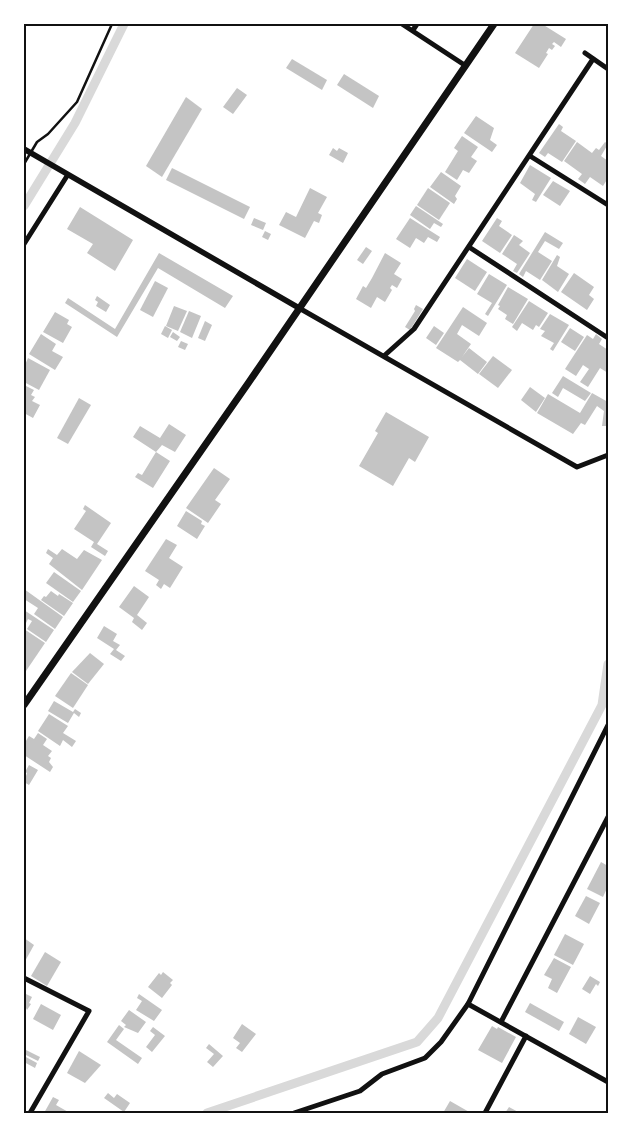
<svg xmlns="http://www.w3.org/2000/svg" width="632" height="1137" font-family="Overpass,sans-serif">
<rect width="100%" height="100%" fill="#fff"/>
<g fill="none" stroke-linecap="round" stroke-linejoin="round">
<g stroke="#d9d9d9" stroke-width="9">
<path d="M24,206L75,123L124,24"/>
<path d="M207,1113L417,1042L438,1018L602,705L608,664"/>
</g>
</g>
<g fill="#c4c4c4">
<path d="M534,24H542L566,39L561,47L554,42L552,44L555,46L552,50L549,48L546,53L548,54L539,68L515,53Z"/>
<path d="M292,59L327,80L322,90L286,68Z"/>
<path d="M344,74L379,96L373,108L337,85Z"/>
<path d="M237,88L247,95L233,114L223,107Z"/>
<path d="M186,97L202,109L162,177L146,166Z"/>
<path d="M476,116L494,128L490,140L497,145L492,152L464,133Z"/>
<path d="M559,124L563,127L561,131L576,141L562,162L548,153L545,157L539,153Z"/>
<path d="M462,136L478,147L471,157L477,161L469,173L463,170L457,180L445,172L458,151L454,148Z"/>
<path d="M577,142L592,153L596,148L599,150L605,142L608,144L601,156L608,161V178L603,186L590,177L585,184L578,179L582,174L564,161Z"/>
<path d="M333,148L337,151L339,148L348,153L343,163L329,155Z"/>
<path d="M530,165L551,178L536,202L532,200L535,194L520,183Z"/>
<path d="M172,168L250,207L244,219L166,180Z"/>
<path d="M441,172L461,186L455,196L457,199L454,204L430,187Z"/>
<path d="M553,181L570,191L560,206L543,195Z"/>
<path d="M310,188L327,197L318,213L322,215L319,223L314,221L305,238L279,225L286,212L296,217Z"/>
<path d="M428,188L450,203L439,220L417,205Z"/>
<path d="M416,206L443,224L441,227L434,223L430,229L410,215Z"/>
<path d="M80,207L133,240L115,271L87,253L93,244L67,229Z"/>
<path d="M254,218L266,223L263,230L251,225Z"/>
<path d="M410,218L440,237L437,242L428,237L424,243L416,238L410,248L396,239Z"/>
<path d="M497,218L502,221L499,226L512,235L500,253L482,241Z"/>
<path d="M265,231L271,234L268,240L262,237Z"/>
<path d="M545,232L563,243L559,249L545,241L538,252L552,261L540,280L526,271L523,277L519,274Z"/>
<path d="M514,235L523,241L519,245L530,253L517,273L513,271L517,264L502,254Z"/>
<path d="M366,247L372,251L363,264L357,260Z"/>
<path d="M159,253L233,296L225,308L158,268L117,337L65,303L68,298L115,329Z"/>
<path d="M385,253L401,263L394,274L402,279L397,288L392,285L390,288L392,290L385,302L377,297L371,308L356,299L363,286L366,288L372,278Z"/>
<path d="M557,255L560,257L557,266L569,274L558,292L542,280Z"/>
<path d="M467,259L487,272L475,291L455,278Z"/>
<path d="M574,273L594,287L589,295L594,299L587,310L561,292Z"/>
<path d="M489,274L507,285L488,316L485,314L492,303L477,294Z"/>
<path d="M155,281L168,288L153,317L140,310Z"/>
<path d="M508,287L528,299L513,324L505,319L507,315L498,309L500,306L498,305Z"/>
<path d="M97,296L110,305L106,312L96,306L98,302L95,300Z"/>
<path d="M529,301L548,313L539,327L536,325L533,330L522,323L517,331L512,327Z"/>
<path d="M416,305L423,309L410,330L405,327L415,311L414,309Z"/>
<path d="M174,306L187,311L178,331L166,326Z"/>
<path d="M463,307L487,323L479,336L462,325L457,334L471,344L462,357L469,348L487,362L478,374L460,360L458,362L436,348Z"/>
<path d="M189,311L201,316L192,338L180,332Z"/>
<path d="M55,312L69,320L67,324L72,327L63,343L43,332Z"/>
<path d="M550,314L569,325L553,351L550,349L554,343L541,336L545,331L540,329Z"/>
<path d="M205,321L212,325L205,341L198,338Z"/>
<path d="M165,326L172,330L168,338L161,334Z"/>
<path d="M434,326L444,333L436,345L426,338Z"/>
<path d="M570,328L584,337L575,351L561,342Z"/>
<path d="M173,332L180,337L177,341L170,337Z"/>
<path d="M41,334L56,344L52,351L63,357L55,370L29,354Z"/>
<path d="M596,334L602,339L599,344L608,350V373L600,368L588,387L580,382L589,369L583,365L576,376L565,369L587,335L593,339Z"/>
<path d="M181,341L188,344L185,350L178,347Z"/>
<path d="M493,356L512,370L498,388L479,374Z"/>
<path d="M28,358L50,370L39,390L24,382V367Z"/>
<path d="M563,376L591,393L585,401L563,388L558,397L552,393Z"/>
<path d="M24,385L34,390L31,395L35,397L32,401L40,405L33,418L24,413Z"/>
<path d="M530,387L545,398L536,412L521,400Z"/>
<path d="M592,393L608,402L607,426H602L604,411L597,406L585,425L581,423L573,434L537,413L548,394L580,413Z"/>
<path d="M79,398L91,405L68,444L57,438Z"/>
<path d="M386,412L429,437L415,462L409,458L393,486L359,466L378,433L375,431Z"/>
<path d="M169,424L186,435L175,452L162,445L156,452L133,437L140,426L160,438Z"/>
<path d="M156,452L170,461L153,488L135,477L138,473L142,475Z"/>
<path d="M214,468L230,479L215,500L221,504L208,523L186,508Z"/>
<path d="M85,505L111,523L97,544L108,551L105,556L91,547L94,542L74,529L86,511L83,509Z"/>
<path d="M186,511L202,521L201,524L205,526L197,539L177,526Z"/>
<path d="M166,539L177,545L169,558L183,567L170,588L164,584L161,589L156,585L159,580L145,571Z"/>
<path d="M48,549L57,555L62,549L77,559L84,550L102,560L82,590L49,564L53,558L46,553Z"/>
<path d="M54,572L81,591L73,602L46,583Z"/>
<path d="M134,586L149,597L137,615L147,623L142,630L132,622L134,618L119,607Z"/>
<path d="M24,589L63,617L55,629L34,614L38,608L24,599Z"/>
<path d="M51,591L58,596L59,594L73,603L64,616L41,600L44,596L46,597Z"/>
<path d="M24,610L54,630L46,642L27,629L32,621L28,619L26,623L24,621Z"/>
<path d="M104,626L117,634L113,641L120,645L116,650L125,656L121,661L110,654L114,649L97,638Z"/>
<path d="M24,629L45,643L26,671L24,669Z"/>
<path d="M90,653L104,664L88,684L72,672Z"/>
<path d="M71,673L88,685L73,708L55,696Z"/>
<path d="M54,701L73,712L75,709L81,713L79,717L74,713L68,723L48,711Z"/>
<path d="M49,714L68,726L63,733L76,741L72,747L63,740L60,746L38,731Z"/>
<path d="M38,733L47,739L43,745L52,751L48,756L51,758L49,762L53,767L50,772L24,755V744L29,736L34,739Z"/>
<path d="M29,765L38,770L29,785L24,782L27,773L25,772Z"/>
<path d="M601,862L608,866V886L603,897L587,889Z"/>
<path d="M586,896L600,903L589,924L575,916Z"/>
<path d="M565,934L584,944L573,965L554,955Z"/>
<path d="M24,938L34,945L24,963Z"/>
<path d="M45,952L61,962L47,986L31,976Z"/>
<path d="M554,958L571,967L557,993L548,988L552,979L544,975Z"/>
<path d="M163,972L173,980L170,983L172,985L162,998L148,987L159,973L161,975Z"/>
<path d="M590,976L600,982L598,986L596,984L590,994L582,989Z"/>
<path d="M24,993L32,997L29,1003L31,1004L27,1010L26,1008L24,1011Z"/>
<path d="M139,994L162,1010L154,1021L136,1010L142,1001L137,998Z"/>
<path d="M530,1003L564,1022L559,1031L525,1012Z"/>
<path d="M41,1004L61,1015L53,1030L33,1019Z"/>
<path d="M129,1010L146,1022L138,1033L124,1027L126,1025L121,1021Z"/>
<path d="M578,1017L596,1027L586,1044L569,1034Z"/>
<path d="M242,1024L256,1034L242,1052L236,1048L240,1043L233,1038Z"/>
<path d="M119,1025L124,1029L116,1040L142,1058L138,1064L107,1042Z"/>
<path d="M492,1026L497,1029L498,1027L516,1037L502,1063L478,1050Z"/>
<path d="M153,1027L165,1036L152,1052L146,1047L155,1035L150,1031Z"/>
<path d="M209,1044L223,1056L213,1067L207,1062L214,1054L206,1048Z"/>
<path d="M24,1049L40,1057L38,1061L24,1054Z"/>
<path d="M79,1051L101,1065L85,1083L67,1073Z"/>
<path d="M24,1056L37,1063L35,1068L24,1062Z"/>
<path d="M108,1093L114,1098L117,1094L130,1103L124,1112L104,1098Z"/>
<path d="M53,1097L59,1100L56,1105L70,1113H44Z"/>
<path d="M450,1101L471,1113H443Z"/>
<path d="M509,1107L520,1113H505Z"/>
</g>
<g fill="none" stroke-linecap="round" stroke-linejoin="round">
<path stroke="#111" stroke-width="2.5" d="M24,164L37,142L48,134L77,102L112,24"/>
<g stroke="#111" stroke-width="5">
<path d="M402,24L466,66"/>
<path d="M413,30L417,24"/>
<path d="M585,53L608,69"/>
<path d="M530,156L608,205"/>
<path d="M24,244L67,176"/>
<path d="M469,247L608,338"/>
<path d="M299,308L577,467L608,455"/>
<path d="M385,355L414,329L593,59"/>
<path d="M608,725L468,1004L608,1082"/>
<path d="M24,978L89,1011L30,1113"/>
<path d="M501,1022L608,817"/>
<path d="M294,1113L360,1091L382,1074L425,1058L441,1042L468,1004"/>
<path d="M485,1113L526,1036"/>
</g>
<path stroke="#111" stroke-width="5.5" d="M24,149L299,308"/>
<path stroke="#111" stroke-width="7" d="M24,705L249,382L494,24"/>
</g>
<rect width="632" height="1137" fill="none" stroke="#ffffff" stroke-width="50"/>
<rect x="25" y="25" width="582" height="1087" fill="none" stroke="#111" stroke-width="2"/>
</svg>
